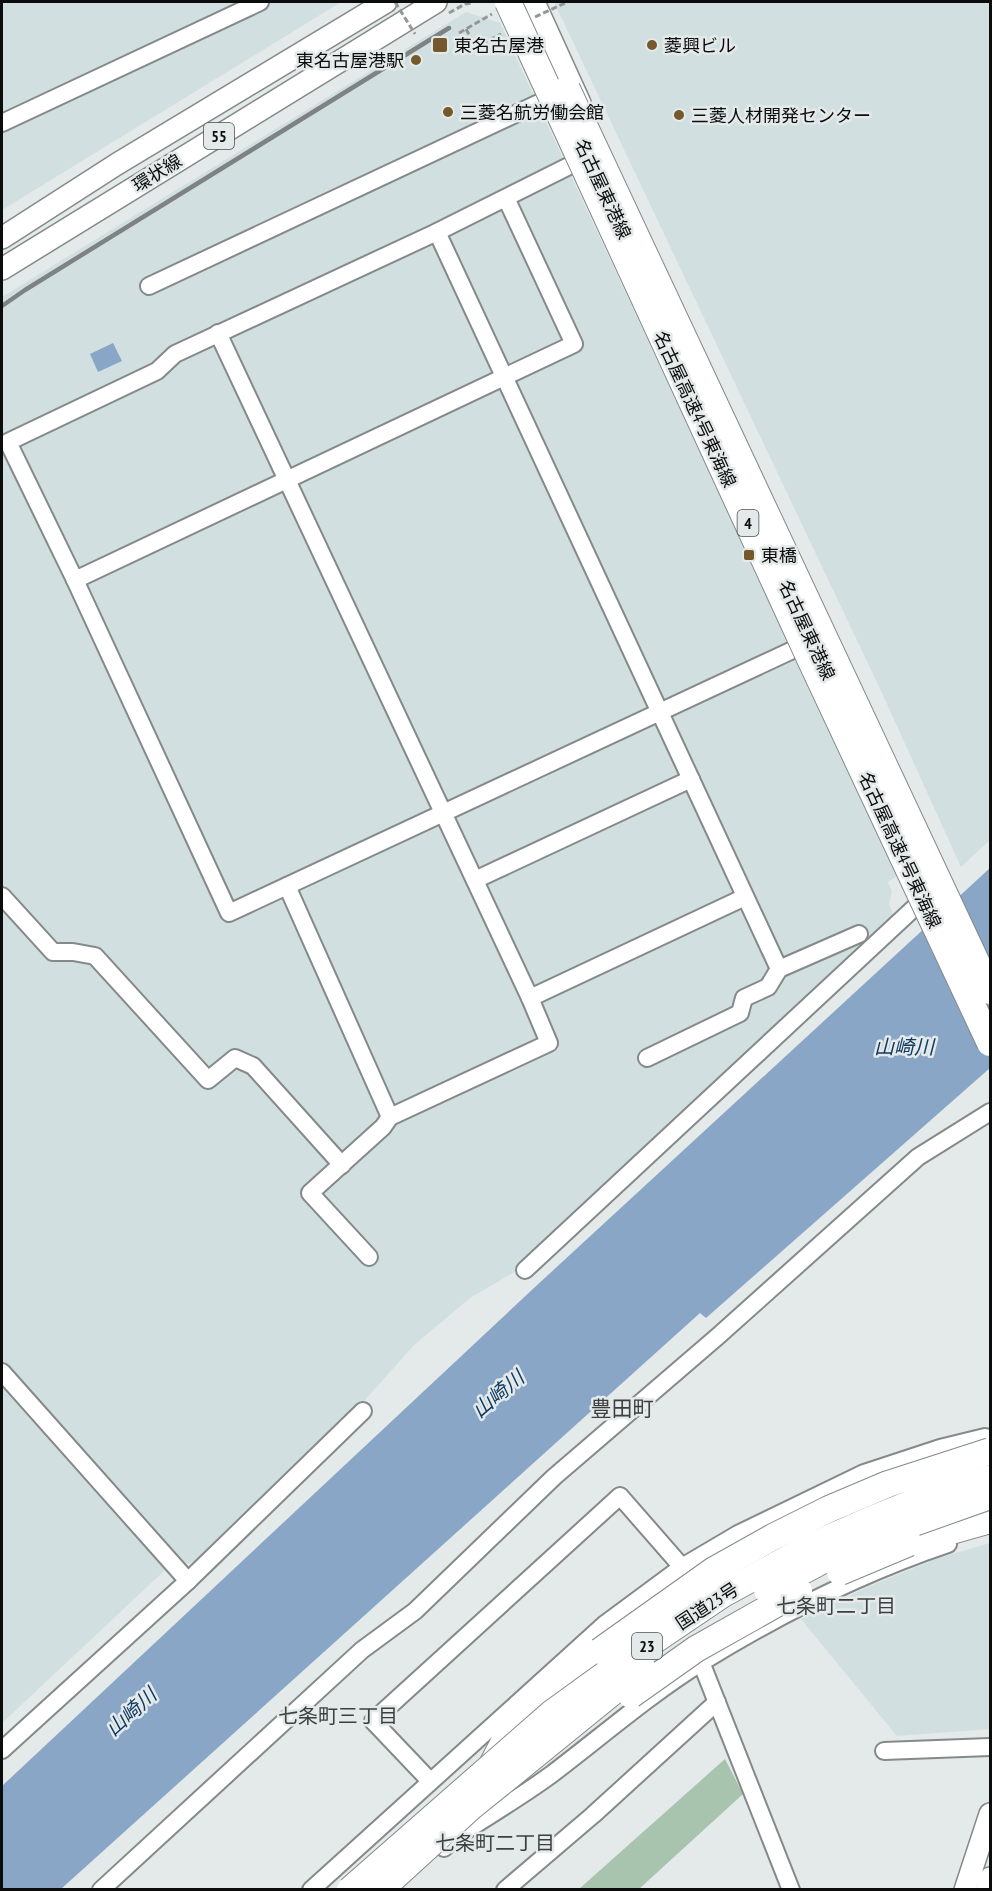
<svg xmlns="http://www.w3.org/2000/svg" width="992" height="1891" font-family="'PT Sans Narrow','Noto Sans JP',sans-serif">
<rect width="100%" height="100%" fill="#e4e9e9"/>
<g fill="#d1dfe0">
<path d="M2,2H341L2,210Z"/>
<path d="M554,2H990V840L961,867L882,693Z"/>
<path d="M466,12L500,23L897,876L888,882L892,892L889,904L896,921L521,1268L470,1298L414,1345L357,1409L193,1563L181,1564L2,1362V297Z"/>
<path d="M2,1387L165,1570L2,1723Z"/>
<path d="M990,1543V1729L897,1736L801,1619L870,1586L939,1558Z"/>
</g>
<path fill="#a8c4ae" d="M725,1759L743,1794L639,1889H579Z"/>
<g fill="#89a6c7">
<path d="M113,343L122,361L98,372L90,354Z"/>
<path d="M990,868V1068L706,1318L700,1313L61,1889L2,1890V1786L535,1287Z"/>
</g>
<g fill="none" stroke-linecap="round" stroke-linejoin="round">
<g stroke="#848989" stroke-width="20">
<g id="minor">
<path d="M2,123L260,2"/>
<path d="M587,157L437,232L175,354L157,371L8,442L75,580L229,913L812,641"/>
<path d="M437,232L779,969L859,934"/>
<path d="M149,286L558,94"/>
<path d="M218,333L530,998L549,1043L390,1117L383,1127L310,1193L369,1257"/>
<path d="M75,580L574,344L506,198"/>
<path d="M475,880L691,779"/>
<path d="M287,886L390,1117"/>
<path d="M2,896L53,952H73L95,956L208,1080L235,1058L253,1066L342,1165"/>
<path d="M530,998L745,897"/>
<path d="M647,1058L740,1013L744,998L768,987L779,969"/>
<path d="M525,1270L928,895"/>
<path d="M2,1372L188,1581"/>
<path d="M701,1662L791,1890"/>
<path d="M2,1750L188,1581L363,1411"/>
<path d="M884,1751L990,1747"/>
<path d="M430,1781L373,1721L620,1496L682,1567L687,1577"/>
<path d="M444,1848L457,1836C489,1816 522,1796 552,1774C602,1736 649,1695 702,1662C780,1614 862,1573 948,1544"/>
<path d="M101,1890L362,1650L415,1611L554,1477L717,1337L918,1157L990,1112"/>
<path d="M311,1890L605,1624L682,1567L738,1534L864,1473L940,1448L985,1437L990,1438"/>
<path d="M505,1890L593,1815L717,1702"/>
</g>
</g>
<g stroke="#848989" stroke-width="24">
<g id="major">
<path d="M534,2L580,103"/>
<path d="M2,238L117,164L386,2"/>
<path d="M2,269L436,2"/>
<path d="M965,1890L990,1814"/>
<path d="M987,1890L990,1878"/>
</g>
</g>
<g stroke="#848989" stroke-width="28">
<g id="highway">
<path d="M909,1543L990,1520"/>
<path d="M491,1767L507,1736L600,1651"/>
</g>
</g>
<g stroke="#939797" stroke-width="3" stroke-dasharray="6 3" stroke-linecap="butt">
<path d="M564,2L565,3"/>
<path d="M449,13L465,4L472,3"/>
<path d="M466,29L476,47L501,34"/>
<path d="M459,33L492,14"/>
</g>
<use href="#minor" stroke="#fff" stroke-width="16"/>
<use href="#major" stroke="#fff" stroke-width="21"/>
<use href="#highway" stroke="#fff" stroke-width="26"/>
<path stroke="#7f8282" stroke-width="4.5" d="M2,306L25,290L449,28"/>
<g stroke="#848989" stroke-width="28" stroke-linecap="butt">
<g id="highway-bridge">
<path d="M508,2L811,661L990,1043"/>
<path d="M567,89L990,991"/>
<path d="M840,1572L909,1543"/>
<path d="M767,1590L831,1556L880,1535L990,1496"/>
<path d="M600,1651L714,1570L773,1537L829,1509L888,1484L990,1451"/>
<path d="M631,1695L696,1649L799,1591"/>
<path d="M350,1890L552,1713L621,1663L723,1594L811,1546L867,1521L924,1498L990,1478"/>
<path d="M380,1890L471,1807L625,1682L643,1669"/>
</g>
</g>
<g stroke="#939797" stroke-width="3" stroke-dasharray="6 3" stroke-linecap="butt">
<path d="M395,2L415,34"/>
<path d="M535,17L565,3"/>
</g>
<use href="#highway-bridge" stroke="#fff" stroke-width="26"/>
</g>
<g fill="#75592c" stroke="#e4e9e9" stroke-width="2">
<rect x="432" y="37" width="16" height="16" rx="3"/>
<circle cx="652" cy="45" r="6"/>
<circle cx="416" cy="60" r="6"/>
<circle cx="448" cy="112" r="6"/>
<circle cx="679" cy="115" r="6"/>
<rect x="743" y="549" width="12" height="12" rx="3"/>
</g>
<g text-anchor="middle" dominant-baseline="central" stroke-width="5" stroke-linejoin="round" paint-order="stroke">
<g fill="#e4e9e9" stroke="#4c4e4e" stroke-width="1.5">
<rect x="204" y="123" width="30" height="26" rx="4.5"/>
<rect x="737.5" y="510" width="21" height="26" rx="4.5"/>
<rect x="632" y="1633" width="30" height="26" rx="4.5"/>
</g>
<g font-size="16" font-weight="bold" fill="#0b0c0c">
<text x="219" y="136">55</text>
<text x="748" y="523">4</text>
<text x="647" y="1646">23</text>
</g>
<g font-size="18" fill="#0b0c0c" stroke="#e4e9e9" text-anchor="start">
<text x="454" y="45">東名古屋港</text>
<text x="664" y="45">菱興ビル</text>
<text x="404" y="60" text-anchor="end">東名古屋港駅</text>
<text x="460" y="112">三菱名航労働会館</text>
<text x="691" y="115">三菱人材開発センター</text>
<text x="761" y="555">東橋</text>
</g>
<g font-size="18" fill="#0b0c0c" stroke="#e4e9e9">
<text transform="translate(157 173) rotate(-32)">環状線</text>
<text transform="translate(603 189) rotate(65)">名古屋東港線</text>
<text transform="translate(695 409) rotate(65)">名古屋高速4号東海線</text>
<text transform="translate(807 630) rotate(65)">名古屋東港線</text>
<text transform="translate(900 850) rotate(65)">名古屋高速4号東海線</text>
<text transform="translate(707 1606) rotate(-33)">国道23号</text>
</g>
<g font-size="20" font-style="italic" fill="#0e3a64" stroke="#e4e9e9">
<text x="904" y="1047">山崎川</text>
<text transform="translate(498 1394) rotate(-40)">山崎川</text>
<text transform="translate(131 1712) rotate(-42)">山崎川</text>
</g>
<g font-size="20" fill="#3b3f3f" stroke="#e4e9e9">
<text x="836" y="1606">七条町二丁目</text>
<text x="338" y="1716">七条町三丁目</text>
<text x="495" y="1843">七条町二丁目</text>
</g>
<g font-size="21" fill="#3b3f3f" stroke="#e4e9e9">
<text x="622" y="1408">豊田町</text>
</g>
</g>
<rect width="992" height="1891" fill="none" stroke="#0b0c0c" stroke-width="6"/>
</svg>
